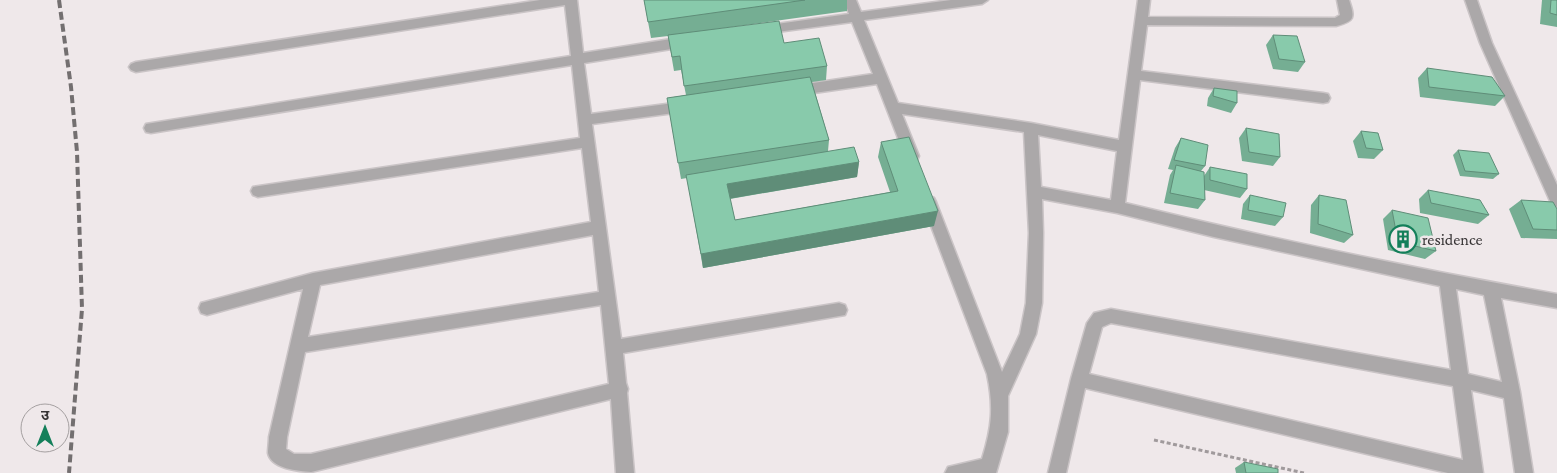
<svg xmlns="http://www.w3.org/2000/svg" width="1557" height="473" font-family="'Crimson Pro','Noto Sans Devanagari',serif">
<rect width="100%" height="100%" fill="#efe8ea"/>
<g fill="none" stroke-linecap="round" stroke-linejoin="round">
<g stroke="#cac4c6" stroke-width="3">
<g id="street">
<path d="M540,0H577L583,53L690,36L695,38L696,41L695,44L690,46L584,63L591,114L689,101L694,102L696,106L694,110L689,111L592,124L621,339L839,303L845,305L847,310L845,315L623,353L626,383L628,389L627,393L634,473H616L611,399L311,472C299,471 271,469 268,453C268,449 269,442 269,437L303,289L207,315L201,313L199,308L201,303L313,273L591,222L582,148L258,197L253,195L251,191L253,187L580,138L572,65L151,133L146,132L144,128L146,124L571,56L565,5L136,72L131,70L129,67L131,64L136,62ZM593,235L599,292L308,337L320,285ZM601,305L609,384L311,454H294L286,449L287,437L305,352Z"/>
<path d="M844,0H856L861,12L951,0H988L982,4L864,20L898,103L1031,123L1119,140L1138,0H1150L1148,17L1335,18L1340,15L1337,0H1349C1355,18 1355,21 1336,26L1147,25L1141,71L1323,93L1328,94L1330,98L1328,102L1323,103L1140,80L1125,203C1268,238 1412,268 1557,294V308L1501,298L1520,392L1533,473H1515L1504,398L1471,390L1483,473H1448L1085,388L1066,473H1048L1071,379L1087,323L1094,313L1111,309L1451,370L1440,286L1214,237L1117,213L1042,199L1043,233L1042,303L1036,334L1008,396V432L996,473H945L948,467L982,459C992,427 994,407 987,374L922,202L924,198L929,196L934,198L936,202L1002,372L1020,334L1026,303L1029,233L1024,132L902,114L919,156L917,160L912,162L907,160L905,156L877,84L793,96L788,95L786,91L788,87L793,86L873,74L852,22L762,34L758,33L756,30L758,27L762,26L849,14ZM1038,135L1117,151L1111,200L1041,187ZM1456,289L1484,295L1502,382L1468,374ZM1111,323L1453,386L1463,460L1089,374L1102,327Z"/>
<path d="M1465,0H1477L1492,43L1557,185V207L1552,205L1550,201L1480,43Z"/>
</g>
</g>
<path stroke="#a09a9c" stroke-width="3" stroke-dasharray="4 2.5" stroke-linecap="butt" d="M1154,440L1304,473"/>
<use href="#street" fill="#aba8a9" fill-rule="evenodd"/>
<path stroke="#736f70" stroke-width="4" stroke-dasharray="8 4" stroke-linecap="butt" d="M59,0L71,87L77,152L82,309L69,473"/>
</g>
<g fill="#75ae93">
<path d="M644,0H847V11L718,29L784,43L827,66L826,80L812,82L829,140L828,151L859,162L857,177L730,199L735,220L890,192L878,157L881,142L934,226L703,268L687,178L681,179L667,98L686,95L681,70L674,71L668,36L651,38Z"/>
<path d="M1542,0H1557V27L1540,24Z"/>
<path d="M1273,35L1305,62L1298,72L1273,69L1266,45Z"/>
<path d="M1427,68L1505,96L1495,106L1420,97L1418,78Z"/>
<path d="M1214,88L1237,103L1231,113L1207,106L1208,98Z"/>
<path d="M1246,128L1280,157L1273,166L1242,161L1239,138Z"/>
<path d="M1361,131L1383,150L1374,159L1358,158L1353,141Z"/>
<path d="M1181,138L1205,166L1201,171L1204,176L1210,167L1247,189L1240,198L1204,190L1205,200L1198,209L1164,203L1170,175L1173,170L1168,169L1175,148Z"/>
<path d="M1458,150L1499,174L1493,179L1460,176L1453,155Z"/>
<path d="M1428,190L1489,215L1478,224L1420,213L1419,199Z"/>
<path d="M1250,195L1283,217L1275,226L1241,219L1243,204Z"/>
<path d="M1319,195L1353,235L1344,243L1310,233L1311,205Z"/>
<path d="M1521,200L1557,209V239L1521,238L1509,209Z"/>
<path d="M1392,210L1436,251L1425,259L1388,250L1383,219Z"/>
<path d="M1244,462L1278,473H1236L1235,468Z"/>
</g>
<g fill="#5f8d78">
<path d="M859,162L857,177L728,199L727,184Z"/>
<path d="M938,211L934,226L703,268L701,254Z"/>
</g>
<g fill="#88caab" stroke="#5f8d78">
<path d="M644,0H805L648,22Z"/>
<path d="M1551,0H1557V15L1550,13Z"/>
<path d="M779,21L784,43L819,38L827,66L684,86L680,56L672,57L668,35Z"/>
<path d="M1273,35L1297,36L1305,62L1279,59Z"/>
<path d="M1427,68L1492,77L1505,96L1429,87Z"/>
<path d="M810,77L829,140L678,163L667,98Z"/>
<path d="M1214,88L1237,91V103L1213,96Z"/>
<path d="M1246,128L1279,134L1280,157L1249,152Z"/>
<path d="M1361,131L1378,133L1383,150L1366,148Z"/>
<path d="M909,137L938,211L701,254L686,175L854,147L859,162L727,184L735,220L898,191L881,142Z"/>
<path d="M1181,138L1208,145L1205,166L1174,160Z"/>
<path d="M1458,150L1489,153L1499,174L1465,171Z"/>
<path d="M1176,165L1204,172L1205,200L1170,193Z"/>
<path d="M1210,167L1247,174V189L1210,180Z"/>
<path d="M1428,190L1480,200L1489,215L1431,203Z"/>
<path d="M1250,195L1286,203L1283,217L1248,210Z"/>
<path d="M1319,195L1346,200L1353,235L1318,224Z"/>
<path d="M1521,200L1553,202L1557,209V230L1533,229Z"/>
<path d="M1392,210L1428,218L1436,251L1398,242Z"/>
<path d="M1244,462L1278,469V473H1246Z"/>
</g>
<defs>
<g id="building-ring" transform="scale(1.4375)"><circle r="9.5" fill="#efe8ea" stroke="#147f5a" stroke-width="1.5"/><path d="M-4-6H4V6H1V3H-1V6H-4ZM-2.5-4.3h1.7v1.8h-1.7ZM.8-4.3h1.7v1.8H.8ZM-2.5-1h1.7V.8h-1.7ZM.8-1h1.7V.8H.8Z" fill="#147f5a"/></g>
</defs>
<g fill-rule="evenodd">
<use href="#building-ring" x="1403" y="239"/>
</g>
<g text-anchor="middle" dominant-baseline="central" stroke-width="5" stroke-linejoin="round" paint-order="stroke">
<g font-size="16" fill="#363334" stroke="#efe8ea" text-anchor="start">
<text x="1422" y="239">residence</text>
</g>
</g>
<g transform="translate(45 428)"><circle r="24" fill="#efe8ea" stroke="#a5a0a1"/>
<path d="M0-4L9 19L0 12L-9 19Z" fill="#147f5a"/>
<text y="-8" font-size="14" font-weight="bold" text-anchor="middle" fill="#363334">उ</text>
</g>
</svg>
